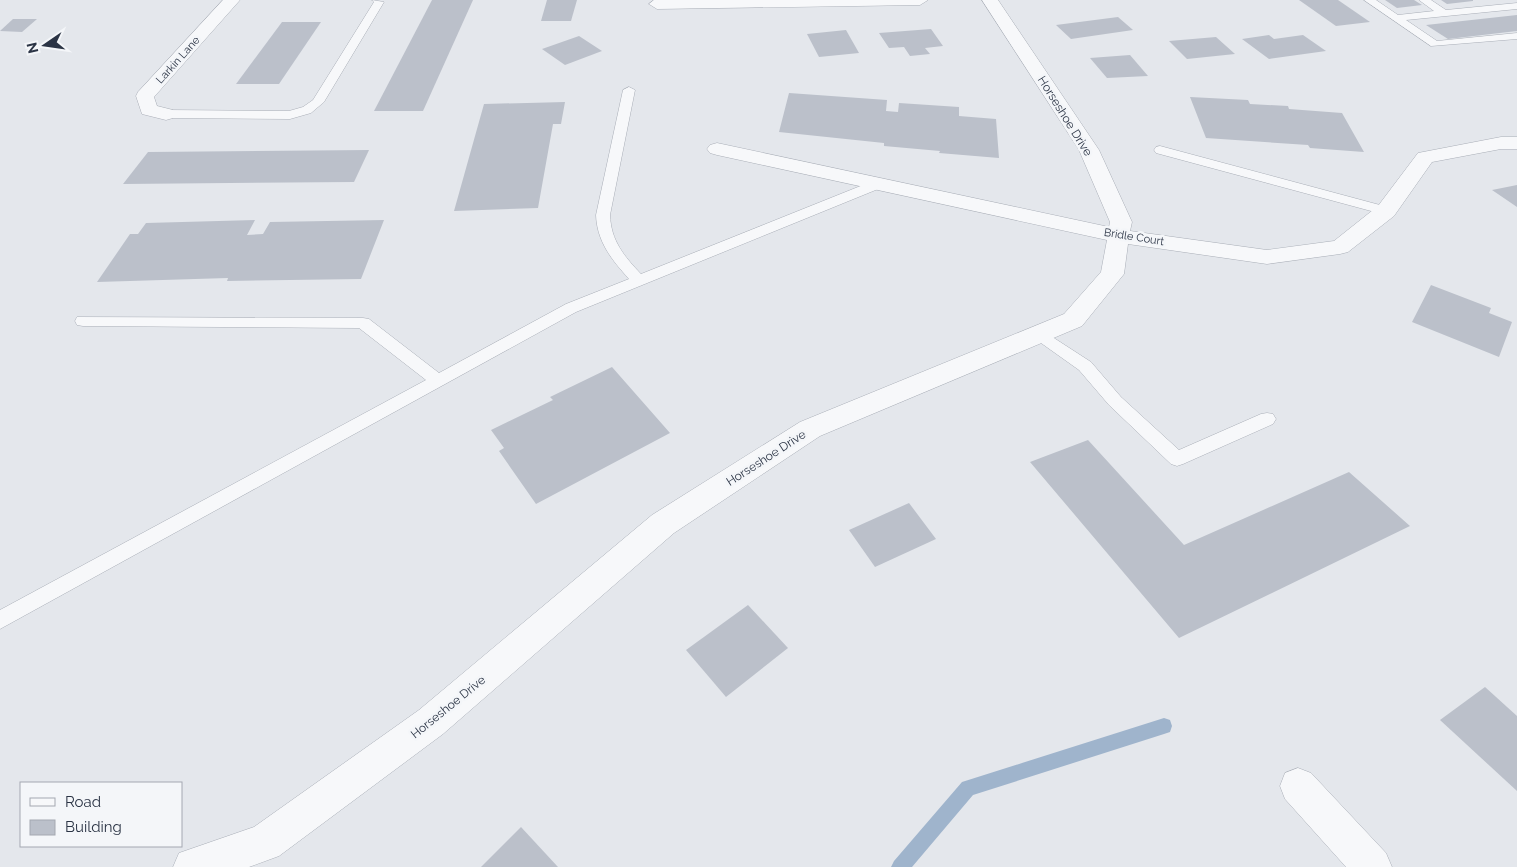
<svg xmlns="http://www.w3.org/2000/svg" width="1517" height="867" font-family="Raleway,sans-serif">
<rect width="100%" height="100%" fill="#e4e7ec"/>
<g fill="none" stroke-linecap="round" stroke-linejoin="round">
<path fill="#9fb4cc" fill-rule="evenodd" d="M1164,718L1170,720L1172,726L1170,732L1164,734L973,795L912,867H891L894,861L962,782Z"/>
</g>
<g fill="#bbc0ca">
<path d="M432,0H473L423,111H374Z"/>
<path d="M547,0H577L571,21H541Z"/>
<path d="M1299,0H1338L1370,22L1336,26Z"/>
<path d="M1385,0H1414L1422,5L1397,8Z"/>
<path d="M1441,0H1473V1L1447,4Z"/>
<path d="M1517,15V31L1448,39L1426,25Z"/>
<path d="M1118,17L1133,30L1071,39L1056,25Z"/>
<path d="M13,19H37L22,32L0,31Z"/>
<path d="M282,22H321L279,84H236Z"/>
<path d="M931,29L943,46L925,48L930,54L910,56L904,47L889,48L879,33Z"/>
<path d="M846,30L859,53L819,57L807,34Z"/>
<path d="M1269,35L1274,39L1303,35L1326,51L1269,59L1242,39Z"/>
<path d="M579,36L602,51L565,65L542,49Z"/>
<path d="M1216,37L1235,54L1187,59L1169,41Z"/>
<path d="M1130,55L1148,76L1107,78L1090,58Z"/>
<path d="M789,93L887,100L886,111L898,112L899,103L959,107V116L996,119L999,158L939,153L940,151L884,146V143L779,132Z"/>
<path d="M1190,97L1248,100L1250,104L1288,106L1289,109L1342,113L1364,152L1310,148L1308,145L1206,138Z"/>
<path d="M565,102L561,124H553L538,208L454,211L484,104Z"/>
<path d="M369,150L354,182L123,184L148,152Z"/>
<path d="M1517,185V207L1492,190Z"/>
<path d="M255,220L247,235L263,234L270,222L384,220L361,279L227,281L228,278L97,282L130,234H138L146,223Z"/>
<path d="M1431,285L1491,308L1489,313L1512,322L1499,357L1412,322Z"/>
<path d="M612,367L670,433L536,504L499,451L504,448L491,430L553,400L550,397Z"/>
<path d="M1088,440L1184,545L1349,472L1410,526L1179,638L1030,462Z"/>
<path d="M909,503L936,539L875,567L849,530Z"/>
<path d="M748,605L788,648L726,697L686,650Z"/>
<path d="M1485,687L1517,716V791L1440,720Z"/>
<path d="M521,827L558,867H481Z"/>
</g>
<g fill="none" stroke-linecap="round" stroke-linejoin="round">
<g stroke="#a9aeb7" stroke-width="1">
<g id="service">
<path d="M372,0L384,2L324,102L311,113L290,119L166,118L160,114L166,110L289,111L303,107L313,100L374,2Z"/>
<path d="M1364,0H1376L1398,15L1434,11L1419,0H1431L1446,10L1517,3V9L1406,20L1437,41L1517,33V39L1431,46Z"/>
<path d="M629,87L635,90L610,215C611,241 624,256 641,274L873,181L878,180L885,184L883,187L576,312L0,629V610L426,380L359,328L83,326L77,325L75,321L77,317L363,318L369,319L439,373L566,304L629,279C612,260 597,242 596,215L623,90Z"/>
<path d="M1160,146L1391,208L1393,211L1386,215L1156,153L1154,150L1156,147Z"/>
<path d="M1040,329L1091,362L1121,397L1179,450L1261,414L1267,413L1273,414L1276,419L1273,424L1183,464L1177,466L1171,464L1109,405L1079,370L1034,338L1032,334L1034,330Z"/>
</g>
</g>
<g stroke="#a9aeb7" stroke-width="1">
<g id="minor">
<path d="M223,0H240L154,97L157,106L173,110L175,114L173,118L166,120L142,114L136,96L138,92Z"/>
<path d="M654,0H928L920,5L657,9L649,4Z"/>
<path d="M982,0H998L1099,150L1132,222L1130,231L1267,250L1334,241L1378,206L1418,153L1501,137H1517V149H1501L1432,162L1394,216L1348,252L1340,254L1267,264L1128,244L1124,274L1082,326L820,436L674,533L443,734L279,856L249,867H173L179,853L254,827L419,710L652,515L800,422L1064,314L1101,272L1107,240L717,155L710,153L707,149L710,145L717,143L1109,227L1110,222L1079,150Z"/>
<path d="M1298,768L1311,773L1386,853L1392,867H1346L1285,799L1280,786L1285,773Z"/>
</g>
</g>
<use href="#service" fill="#f7f8fa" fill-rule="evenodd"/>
<use href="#minor" fill="#f7f8fa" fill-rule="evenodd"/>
</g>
<g text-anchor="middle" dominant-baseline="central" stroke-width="5" stroke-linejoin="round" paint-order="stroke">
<g font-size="11" fill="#2b3445" stroke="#f4f6f9">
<text transform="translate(178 60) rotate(-48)">Larkin Lane</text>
<text transform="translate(1134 237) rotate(9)">Bridle Court</text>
</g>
<g font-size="12" fill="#2b3445" stroke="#f4f6f9">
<text transform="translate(1065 116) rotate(58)">Horseshoe Drive</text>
<text transform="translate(766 458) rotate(-33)">Horseshoe Drive</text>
<text transform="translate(448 707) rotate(-39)">Horseshoe Drive</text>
</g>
</g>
<rect x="20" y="782" width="162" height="65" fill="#f4f6f9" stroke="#a4a8b1"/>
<rect x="30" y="798" width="25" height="8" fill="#f7f8fa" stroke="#a4a8b1"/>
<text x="65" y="807" font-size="15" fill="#2b3445">Road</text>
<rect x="30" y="820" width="25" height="15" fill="#bbc0ca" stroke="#a4a8b1"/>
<text x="65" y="832" font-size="15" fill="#2b3445">Building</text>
<g transform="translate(45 45) rotate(257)" stroke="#f4f6f9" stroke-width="4" paint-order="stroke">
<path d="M0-4L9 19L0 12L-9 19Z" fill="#2b3445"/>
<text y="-8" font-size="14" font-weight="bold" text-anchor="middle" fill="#2b3445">N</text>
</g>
</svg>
